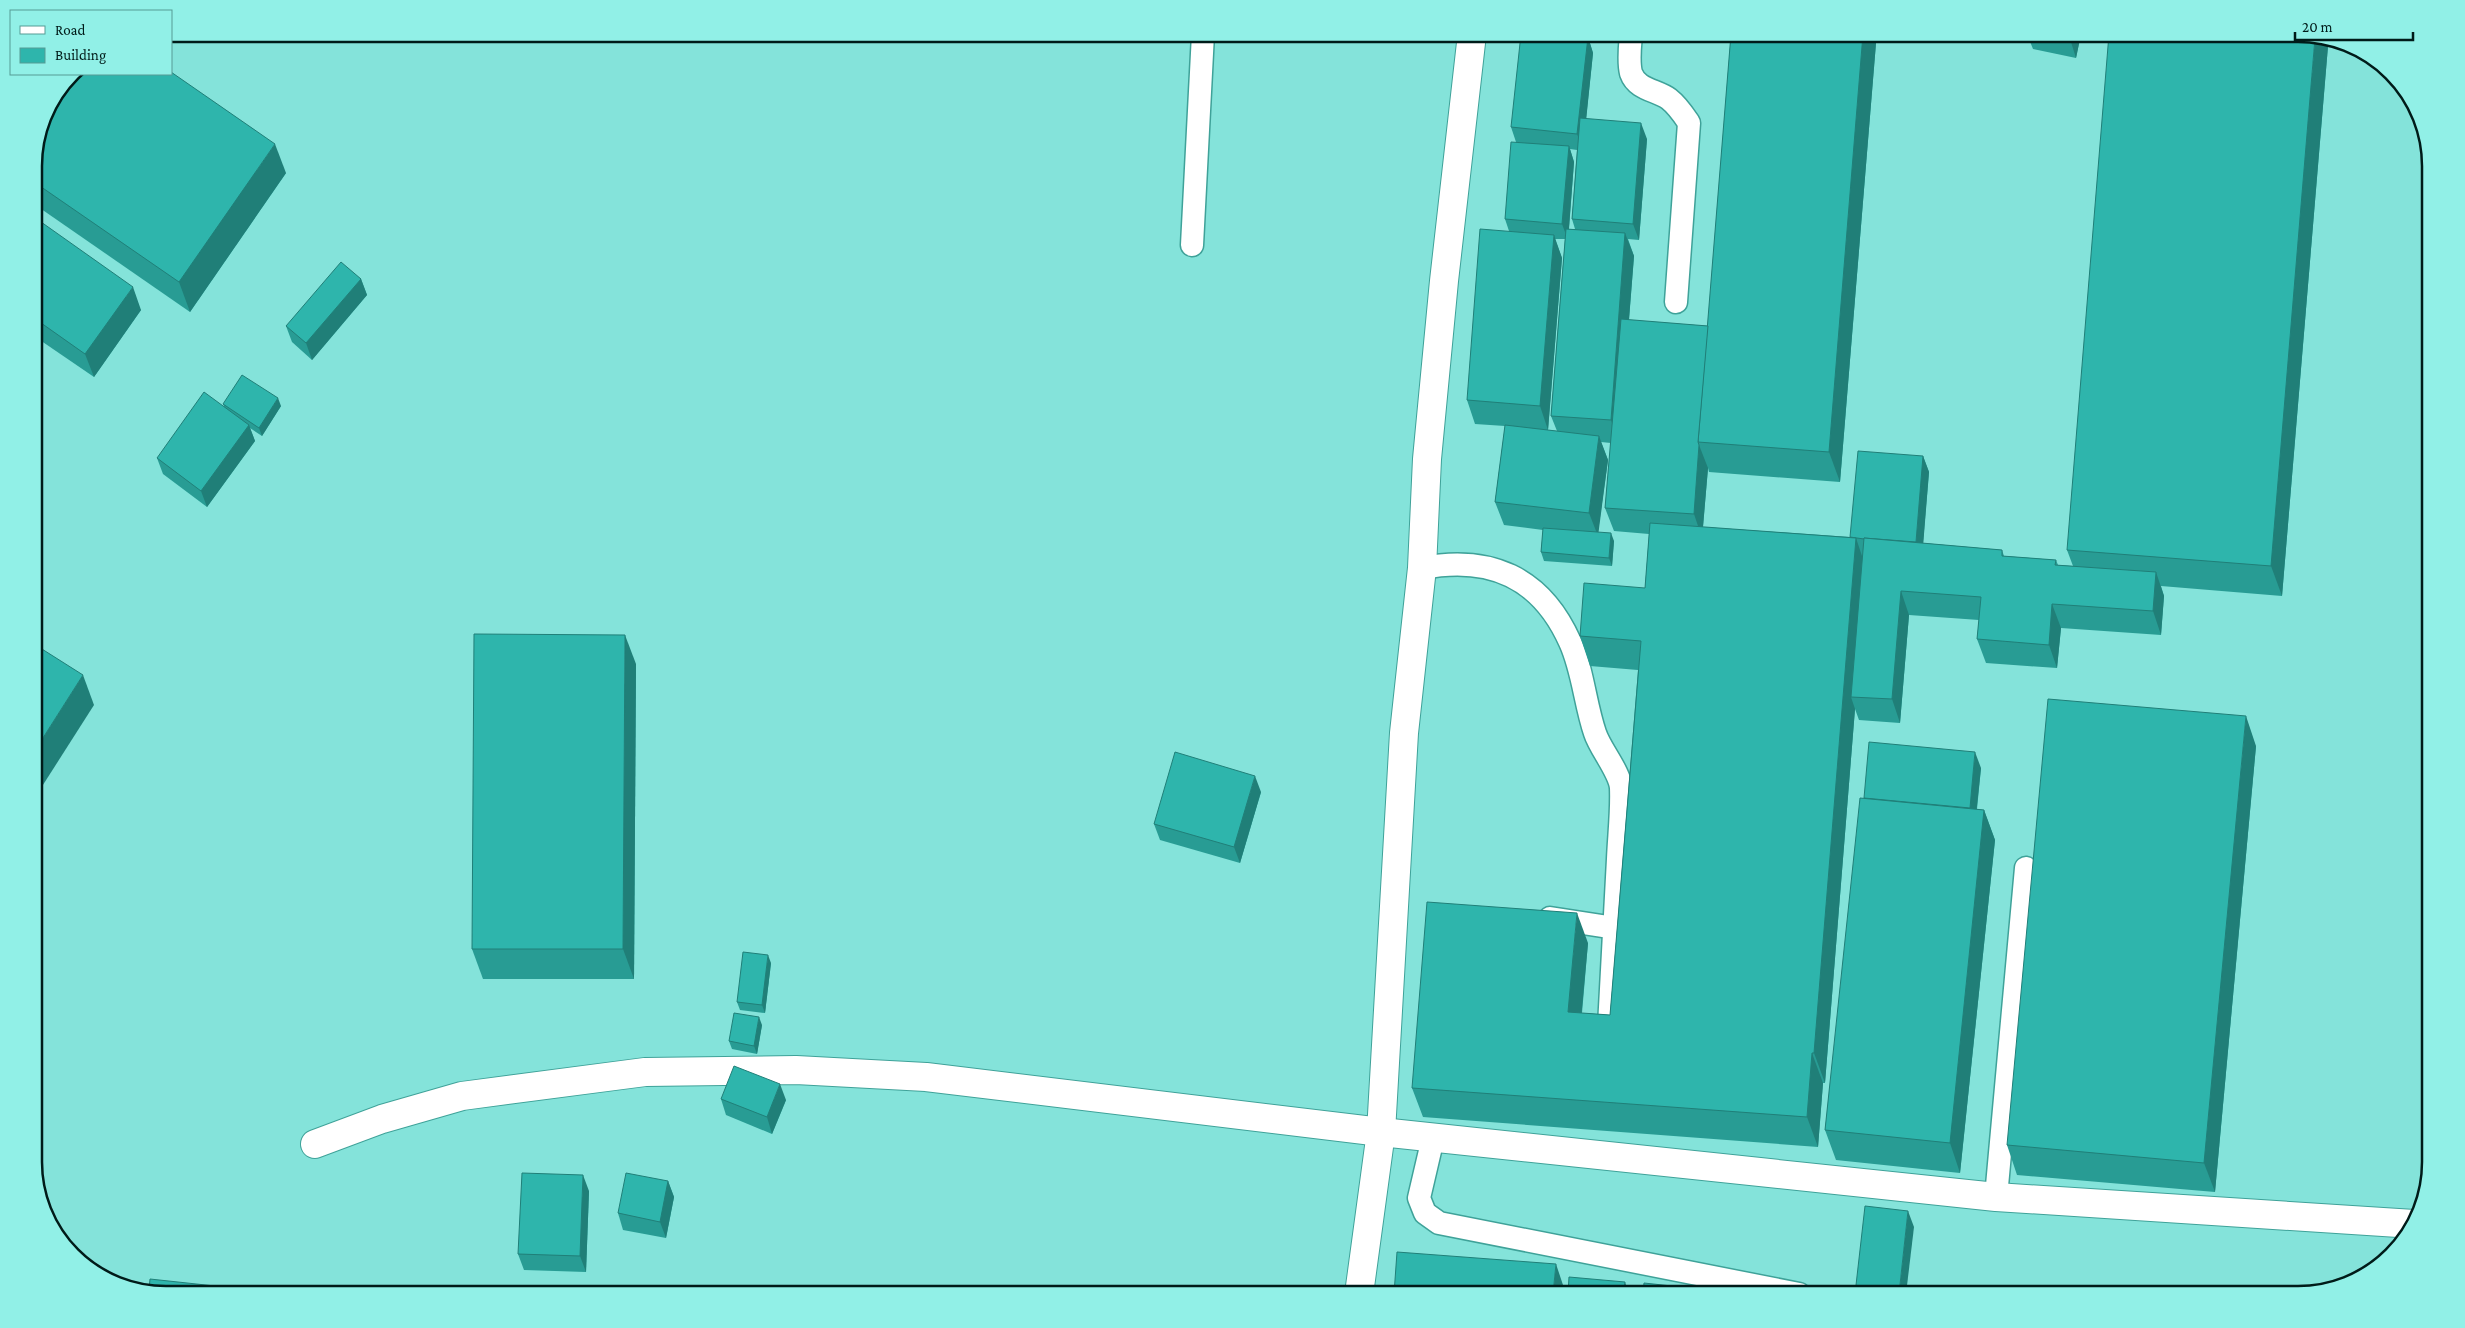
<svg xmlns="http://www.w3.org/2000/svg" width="2465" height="1328" font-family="'Crimson Pro',serif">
<rect width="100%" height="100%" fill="#84e3da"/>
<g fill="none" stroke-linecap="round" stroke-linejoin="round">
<g stroke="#3fa299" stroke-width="25">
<g id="service">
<path d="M1631,34C1630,46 1628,61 1631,73C1637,90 1657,90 1669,99C1678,106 1683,114 1689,123L1676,302"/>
<path d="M1192,245L1203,34"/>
<path d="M1422,568C1490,555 1541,577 1570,642C1583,670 1585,704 1595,733C1600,749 1620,772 1621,788C1622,811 1619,836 1618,859C1615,915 1612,970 1609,1026"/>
<path d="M1550,918L1615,928"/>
<path d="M1433,1138L1419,1198L1425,1213L1439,1223L1799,1294"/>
<path d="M1996,1197L2026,868"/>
</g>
</g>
<g stroke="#3fa299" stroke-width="30">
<g id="minor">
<path d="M315,1144L382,1119L462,1096L645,1072L796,1070L926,1077L1381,1132L1996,1197L2414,1224"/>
<path d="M1359,1294L1381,1132L1404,733L1422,568L1427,459L1444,281L1472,34"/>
</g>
</g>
<use href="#service" stroke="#fff" stroke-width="22"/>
<use href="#minor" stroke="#fff" stroke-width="28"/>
</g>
<g fill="#289c94" fill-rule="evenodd">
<path d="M1731,34H1872L1876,43L1840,482L1709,472L1708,468L1703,527L1850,537L1923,456L1929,472L1923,543L2002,550L2004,556L2056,560L2058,565L2073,566L2067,550L2328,46L2282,596L2161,586L2164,596L2161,635L2061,628L2057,668L1986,663L1977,639L1979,620L1909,615L1900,723L1859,720L1855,709L1825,1083H1823L1818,1147L1423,1117L1412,1088L1588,943L1582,1013L1610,1015L1638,670L1590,666L1580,636L1645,588L1649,534L1614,531L1605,508L1611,443L1601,442L1608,460L1598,532L1614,541L1612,566L1544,561L1541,552L1543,530L1504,525L1495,502L1505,426L1475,424L1467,400L1509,231L1505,219L1516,142L1511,127L1588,37L1593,53L1586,119L1647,139L1639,240L1628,239L1634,256L1629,320L1708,326ZM1570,149L1577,150L1572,219L1575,229H1569L1574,162ZM1555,239H1565L1551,416L1557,431L1548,430L1562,258Z"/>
<path d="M2027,34H2081L2076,58L2033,49Z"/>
<path d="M34,158L286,173L190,312L34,204Z"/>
<path d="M34,217L141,310L94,377L34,336Z"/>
<path d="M361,279L367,295L312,360L292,342L286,326Z"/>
<path d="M223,404L281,406L262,436L250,428L255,441L207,507L163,474L157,458L224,406Z"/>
<path d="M636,664L634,979H483L472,949Z"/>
<path d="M2256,746L2215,1192L2017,1175L2007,1145Z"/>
<path d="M1981,768L1977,809L1984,810L1995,840L1960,1173L1836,1160L1825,1130L1864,798Z"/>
<path d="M1261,792L1240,863L1160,840L1154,824Z"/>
<path d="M771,963L765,1013L740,1010L737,1002Z"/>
<path d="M762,1025L757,1054L732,1049L729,1041Z"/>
<path d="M721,1099L786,1100L772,1134L726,1115Z"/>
<path d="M668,1181L674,1197L666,1238L623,1230L618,1213Z"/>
<path d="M589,1191L586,1272L524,1270L518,1254Z"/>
</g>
<g fill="#207f78">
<path d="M1863,34H1872L1876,43L1840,482L1829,452Z"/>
<path d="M2072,34H2081L2076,58L2071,42Z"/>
<path d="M1588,37L1593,53L1583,150L1577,134Z"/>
<path d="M2315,38L2326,40L2328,46L2282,596L2271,566Z"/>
<path d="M1641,123L1647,139L1639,240L1633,224Z"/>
<path d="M275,144L286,173L190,312L179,282Z"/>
<path d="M1569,146L1574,162L1568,240L1562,224Z"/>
<path d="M1625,233L1634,256L1619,444L1611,420Z"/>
<path d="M1554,235L1562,258L1548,430L1540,406Z"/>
<path d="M361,279L367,295L312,360L306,343Z"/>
<path d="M133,287L141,310L94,377L85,354Z"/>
<path d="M278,398L281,406L262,436L259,428Z"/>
<path d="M249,425L255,441L207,507L201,491Z"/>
<path d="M1599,436L1608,460L1598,536L1589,513Z"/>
<path d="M1699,445L1708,468L1702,538L1694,514Z"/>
<path d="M1923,456L1929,472L1922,559L1916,543Z"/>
<path d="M1611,533L1614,541L1612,566L1609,558Z"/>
<path d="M1856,538L1866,568L1851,697L1855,709L1825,1083L1814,1053Z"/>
<path d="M2156,572L2164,596L2161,635L2153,611Z"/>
<path d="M1901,591L1909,615L1900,723L1892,699Z"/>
<path d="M2052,604L2061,628L2057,668L2049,645Z"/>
<path d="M625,635L636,664L634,979L623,949Z"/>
<path d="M83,675L94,705L34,799V752Z"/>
<path d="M2246,716L2256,746L2215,1192L2204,1163Z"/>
<path d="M1975,752L1981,768L1975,824L1970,808Z"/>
<path d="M1255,776L1261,792L1240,863L1234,847Z"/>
<path d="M1984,810L1995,840L1960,1173L1950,1143Z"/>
<path d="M1577,913L1588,943L1579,1041L1568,1012Z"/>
<path d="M768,955L771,963L765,1013L762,1005Z"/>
<path d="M759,1017L762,1025L757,1054L754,1046Z"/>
<path d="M1812,1053L1823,1083L1818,1147L1807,1117Z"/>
<path d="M780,1084L786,1100L772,1134L767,1117Z"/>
<path d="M583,1175L589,1191L586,1272L580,1256Z"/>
<path d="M668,1181L674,1197L666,1238L660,1222Z"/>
<path d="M1908,1211L1914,1227L1906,1294H1899Z"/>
<path d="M1556,1264L1566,1294H1553Z"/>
<path d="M1625,1282L1629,1294H1623Z"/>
</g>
<g fill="#2eb5ac" stroke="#207f78">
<path d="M1521,34H1558L1588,37L1577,134L1511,127Z"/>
<path d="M1731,34H1863L1829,452L1698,442Z"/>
<path d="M2031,34H2072L2071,42Z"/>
<path d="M2109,34H2298L2315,38L2271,566L2067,550Z"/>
<path d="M171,72L275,144L179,282L34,182V158L44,116L72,74H171Z"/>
<path d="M1580,118L1641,123L1633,224L1572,219Z"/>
<path d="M1511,142L1569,146L1562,224L1505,219Z"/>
<path d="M34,217L133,287L85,354L34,318Z"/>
<path d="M1480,229L1554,235L1540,406L1467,400Z"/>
<path d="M1566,229L1625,233L1611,420L1551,416Z"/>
<path d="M341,262L361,279L306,343L286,326Z"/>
<path d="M1621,319L1708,326L1698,442L1699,445L1694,514L1605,508Z"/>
<path d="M242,375L278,398L259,428L223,404Z"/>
<path d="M204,392L249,425L201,491L157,458Z"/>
<path d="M1505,425L1599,436L1589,513L1495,502Z"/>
<path d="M1858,451L1923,456L1916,542L1864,538V539L1850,537Z"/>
<path d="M1650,523L1856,538L1814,1053H1812L1807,1117L1412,1088L1427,902L1577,913L1568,1012L1610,1015L1641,641L1580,636L1584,583L1645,588Z"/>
<path d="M1543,528L1611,533L1609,558L1541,552Z"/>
<path d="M1864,538L2002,550V556L2056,560L2055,565L2156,572L2153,611L2052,604L2049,645L1977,639L1981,597L1901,591L1892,699L1851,697Z"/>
<path d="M474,634L625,635L623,949H472Z"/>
<path d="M34,644L83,675L34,752Z"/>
<path d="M2048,699L2246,716L2204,1163L2007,1145Z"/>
<path d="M1869,742L1975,752L1970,808L1864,798Z"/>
<path d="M1175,752L1255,776L1234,847L1154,824Z"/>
<path d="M1860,798L1984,810L1950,1143L1825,1130Z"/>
<path d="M743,952L768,955L762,1005L737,1002Z"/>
<path d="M734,1013L759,1017L754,1046L729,1041Z"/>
<path d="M734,1066L780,1084L767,1117L721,1099Z"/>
<path d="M522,1173L583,1175L580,1256L518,1254Z"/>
<path d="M626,1173L668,1181L660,1222L618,1213Z"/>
<path d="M1865,1206L1908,1211L1899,1294H1855Z"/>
<path d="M1397,1252L1556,1264L1553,1294H1394Z"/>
<path d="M1569,1277L1625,1282L1623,1294H1568Z"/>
<path d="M150,1279L289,1294H167L149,1290Z"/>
<path d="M1644,1283L1737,1293V1294H1643Z"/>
</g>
<path d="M0 0H2465V1328H0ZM166 42H2298A124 124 0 0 1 2422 166V1162A124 124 0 0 1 2298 1286H166A124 124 0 0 1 42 1162V166A124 124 0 0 1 166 42Z" fill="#91f0e7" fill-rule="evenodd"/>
<path fill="none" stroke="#001b19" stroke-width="2.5" d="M166 42H2298A124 124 0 0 1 2422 166V1162A124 124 0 0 1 2298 1286H166A124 124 0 0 1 42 1162V166A124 124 0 0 1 166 42Z"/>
<rect x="10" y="10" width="162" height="65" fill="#91f0e7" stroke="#579b95"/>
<rect x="20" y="26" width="25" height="8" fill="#ffffff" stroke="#579b95"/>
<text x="55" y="35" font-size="15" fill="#001b19">Road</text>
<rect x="20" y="48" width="25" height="15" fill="#2eb5ac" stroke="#579b95"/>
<text x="55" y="60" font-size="15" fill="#001b19">Building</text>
<path d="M2295 32v8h118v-8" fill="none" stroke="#001b19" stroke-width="2.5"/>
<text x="2302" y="32" font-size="15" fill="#001b19" stroke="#91f0e7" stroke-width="4" paint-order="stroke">20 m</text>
</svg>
